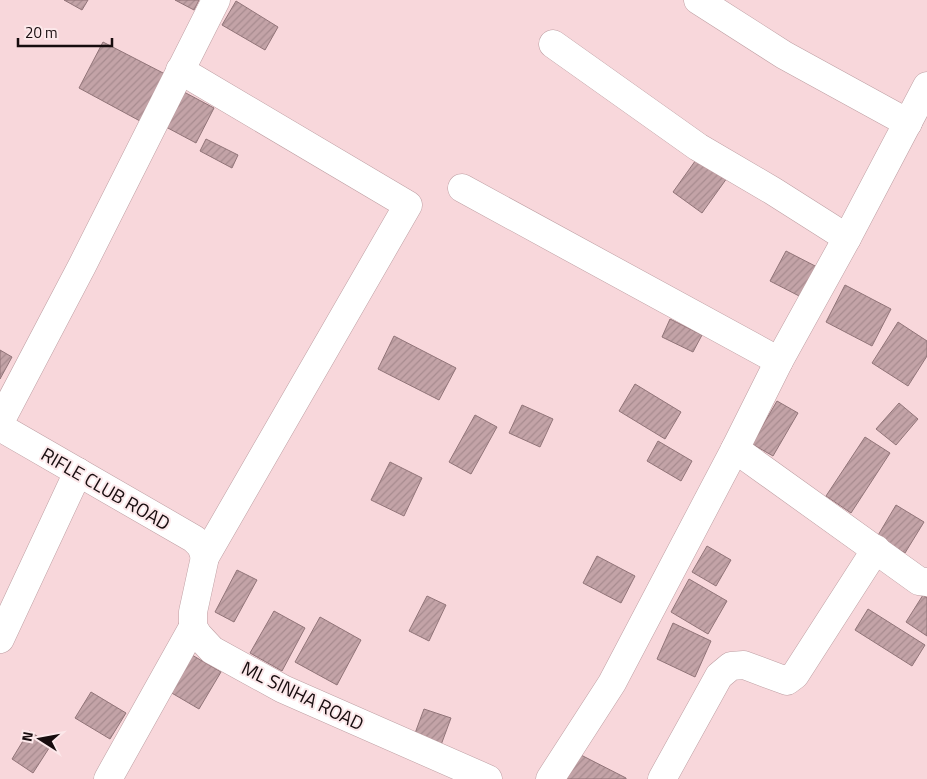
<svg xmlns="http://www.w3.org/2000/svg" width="927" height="779" font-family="'Titillium Web',sans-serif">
<defs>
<pattern id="building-hatch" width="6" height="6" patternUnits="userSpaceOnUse" patternTransform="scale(1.25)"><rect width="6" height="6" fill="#c3a3a7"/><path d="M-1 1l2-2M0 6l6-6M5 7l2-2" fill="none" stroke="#a78b8f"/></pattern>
</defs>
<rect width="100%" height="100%" fill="#f8d7db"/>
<g fill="url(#building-hatch)" stroke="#917478">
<path d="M64,0H88L82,10Z"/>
<path d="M175,0H199L194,10Z"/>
<path d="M236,1L278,27L265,50L222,25Z"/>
<path d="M103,42L165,74L140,121L79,88Z"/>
<path d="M184,92L214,108L196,143L166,127Z"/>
<path d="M206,139L238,155L232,168L200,151Z"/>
<path d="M698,157L727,178L702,213L673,192Z"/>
<path d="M786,251L821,269L805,299L770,281Z"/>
<path d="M845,285L891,309L872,346L826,322Z"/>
<path d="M670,319L702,335L693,352L662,337Z"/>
<path d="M898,322L927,341V356L908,386L872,363Z"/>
<path d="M394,336L456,368L439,400L378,369Z"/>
<path d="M0,350L12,357L0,379Z"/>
<path d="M635,384L681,412L665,439L619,411Z"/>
<path d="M777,401L798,413L773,456L752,444Z"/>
<path d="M899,403L918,419L896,445L876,429Z"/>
<path d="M522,405L553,419L540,447L509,433Z"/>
<path d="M475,415L497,427L471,474L449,462Z"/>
<path d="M865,437L890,453L851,513L826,496Z"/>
<path d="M658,441L692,461L681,481L647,461Z"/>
<path d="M390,462L422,478L404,516L371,500Z"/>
<path d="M896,505L924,522L905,553L877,537Z"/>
<path d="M707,546L731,560L716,586L692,572Z"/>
<path d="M597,556L635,576L621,603L583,583Z"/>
<path d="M237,570L257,580L234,622L215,612Z"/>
<path d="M689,579L727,601L708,634L671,612Z"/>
<path d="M923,595L927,598V636L906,622Z"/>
<path d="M427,596L446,605L429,641L409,631Z"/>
<path d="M868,609L925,645L912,666L855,630Z"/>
<path d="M274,611L305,628L282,671L250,653Z"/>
<path d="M320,617L361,640L337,685L295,662Z"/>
<path d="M673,623L711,641L695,677L657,659Z"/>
<path d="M192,655L221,672L199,709L170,692Z"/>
<path d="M91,692L126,713L110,739L75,718Z"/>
<path d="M424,709L451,718L441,745L414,736Z"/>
<path d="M29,731L51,745L33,773L12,759Z"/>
<path d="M579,754L626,778V779H566Z"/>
</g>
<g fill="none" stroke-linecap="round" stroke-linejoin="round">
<g stroke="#be9fa3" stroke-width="29">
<g id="street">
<path d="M698,0L784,55L908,123"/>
<path d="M553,44L698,147L773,191L847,238"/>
<path d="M180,70L408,205L205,557L193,612V627L198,635L212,650L283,689L488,779"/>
<path d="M462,188L779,361"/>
<path d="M0,422L82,266L216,0"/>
<path d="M0,427L194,539L201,546L205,557"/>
<path d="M735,449L919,581L927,582"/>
<path d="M0,639L78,472"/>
<path d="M108,779L193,627"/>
<path d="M550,779L612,683L735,449L779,361L847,238L927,86"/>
<path d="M662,779L719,676L731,666L744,665L787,681L795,675L876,549"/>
</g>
</g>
<use href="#street" stroke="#fff" stroke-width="28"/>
</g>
<g text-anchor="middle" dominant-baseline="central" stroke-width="4" stroke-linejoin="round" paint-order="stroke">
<g font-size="19" fill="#170c0e" stroke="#fce8ea">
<text transform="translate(106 488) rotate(30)">RIFLE CLUB ROAD</text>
<text transform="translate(303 695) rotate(26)">ML SINHA ROAD</text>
</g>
</g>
<g transform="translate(40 739) rotate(281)" stroke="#fce8ea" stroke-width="4" paint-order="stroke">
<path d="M0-4L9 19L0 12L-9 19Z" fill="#170c0e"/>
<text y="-8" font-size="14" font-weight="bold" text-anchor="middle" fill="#170c0e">N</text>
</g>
<path d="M18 38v8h94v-8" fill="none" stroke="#170c0e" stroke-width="2.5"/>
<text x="25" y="38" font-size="15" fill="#170c0e" stroke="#fce8ea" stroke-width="4" paint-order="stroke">20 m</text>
</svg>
